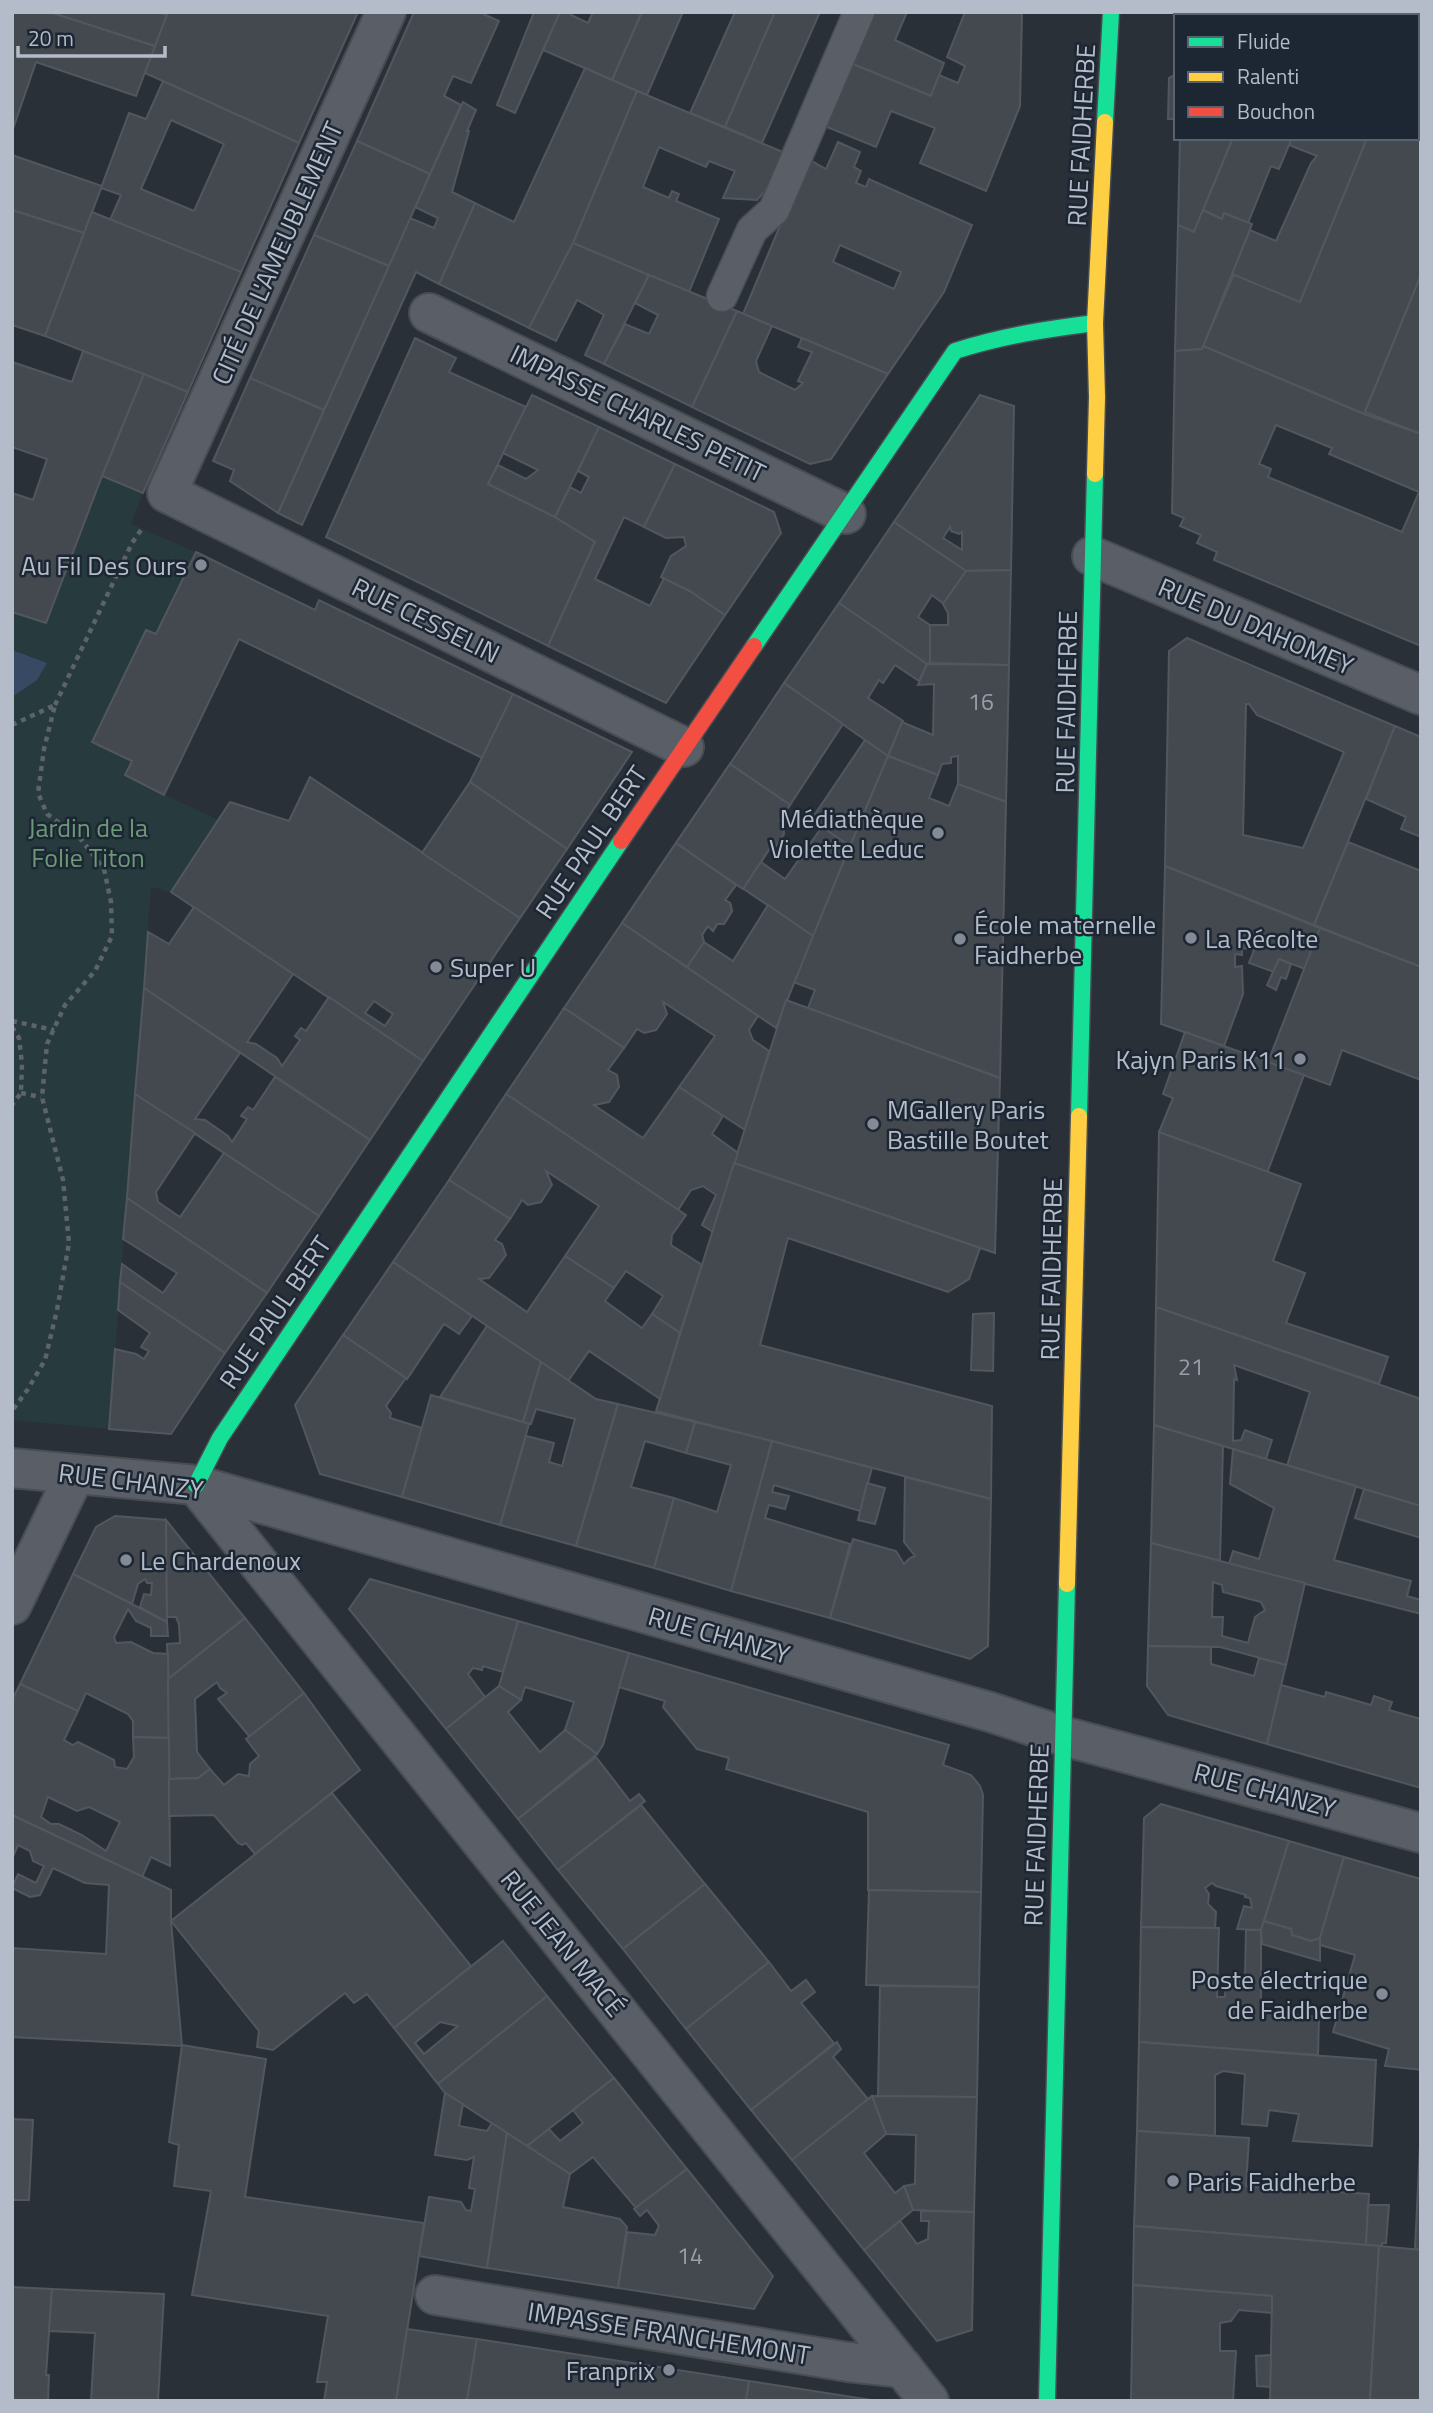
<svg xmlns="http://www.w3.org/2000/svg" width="1433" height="2413" font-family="'Titillium Web',sans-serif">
<rect width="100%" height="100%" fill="#2a3038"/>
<path fill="#273a3e" d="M102,476L143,493L131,524L196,552L156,634L146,630L92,742L132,761L125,776L218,820L171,892L151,887L109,1429L12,1420V612L46,623Z"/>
<path fill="#384963" d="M12,650L47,663L37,680L12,697Z"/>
<g fill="#444950" stroke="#52575f" stroke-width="2" fill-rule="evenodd">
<path d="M12,12H50L155,46L136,96L36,62L12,132Z"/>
<path d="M50,12H158L167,15L155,46Z"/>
<path d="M168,12H358L299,143L145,73Z"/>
<path d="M414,12H479L499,21L471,83L453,76L444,96L461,105L430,174L357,141Z"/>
<path d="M534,12H560L515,113L497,105Z"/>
<path d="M560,12H572L571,15L588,23L593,12H642L612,80L543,50Z"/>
<path d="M642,12H683L647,95L612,80Z"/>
<path d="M735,12H775L725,127L690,113Z"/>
<path d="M775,12H820L762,143L725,127Z"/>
<path d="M871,12H907L895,40L944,63L931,96L850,63Z"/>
<path d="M965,12H1022L1020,106L986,191L920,163L935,128L891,111L876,147L822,125L848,62L931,96L939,75L958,83L965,66L947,57Z"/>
<path d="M585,68L637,91L573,243L529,328L439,284L475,203L514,222Z"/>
<path d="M1176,74V119H1168L1169,78Z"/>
<path d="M163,81L299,143L241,272L110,220L121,195L101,188L129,113L146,119ZM171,120L224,144L194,211L141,189Z"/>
<path d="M637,91L783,152L770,186L757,200L723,198L735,171L709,161L706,167L659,147L643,187L669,198L672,191L679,194L676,201L719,219L689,292L573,243Z"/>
<path d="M463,102L476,110L467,131H469L452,192L475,203L439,284L416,272L302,525L278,513L410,218L434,228L438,218L415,207Z"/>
<path d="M1417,123L1421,125V275L1364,414L1203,346L1234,274L1300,302L1367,138H1417Z"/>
<path d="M1180,138H1233L1194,232L1178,225Z"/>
<path d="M1233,138H1292L1279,169L1271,166L1248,223L1224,213L1222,219L1203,210Z"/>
<path d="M1292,138H1367L1300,302L1232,274L1250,230L1276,241L1311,163L1317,156L1289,145Z"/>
<path d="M357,141L430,174L389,266L314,235Z"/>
<path d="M838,142L860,152L854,167L861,171L856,183L866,187L869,179L972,225L944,292L888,374L743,314L808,159L826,169ZM840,245L901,272L894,289L833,262Z"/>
<path d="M12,155L102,186L84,233L12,210Z"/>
<path d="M12,210L84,233L45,336L12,325Z"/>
<path d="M1203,210L1222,219L1224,213L1252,224L1202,349L1175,351L1178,225L1194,232Z"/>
<path d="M92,212L241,272L188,392L45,336Z"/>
<path d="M314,235L389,266L324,410L250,378Z"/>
<path d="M573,243L649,275L604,364L585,355L604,315L577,300L556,341L529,328Z"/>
<path d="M649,275L737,311L692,407L604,364L625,324L649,334L658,315L635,303Z"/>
<path d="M1421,275V434L1365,412Z"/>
<path d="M737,311L772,326L756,361L759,372L795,390L803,383L798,381L812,352L798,347L802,338L888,374L831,459L810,464L692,407Z"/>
<path d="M415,338L456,358L449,372L526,407L488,484L555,517L595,542L548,646L326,537Z"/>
<path d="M1203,346L1364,414L1421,434V646L1214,560L1217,552L1197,543L1201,535L1180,526L1184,518L1172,513L1175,351L1202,349ZM1276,425L1332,448L1329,454L1419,492L1402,532L1268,477L1271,469L1259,464Z"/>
<path d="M83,351L144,374L102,476L46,623L12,612V493L33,500L47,459L12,447V362L72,382Z"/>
<path d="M144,374L188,392L143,493L102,476Z"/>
<path d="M250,378L324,410L278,513L230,481L234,470L213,461Z"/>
<path d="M532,395L599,427L555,517L488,484L498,465L526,479L538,470L503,453Z"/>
<path d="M980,395L1014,406L1011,570L966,571L894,522ZM950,527L951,531L959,534L962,532V550L943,538Z"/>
<path d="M599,427L675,464L644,527L624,517L595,579L650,606L664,578L690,591L725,615L666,703L548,646L595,542L555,517L570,487L581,493L589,477L578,471Z"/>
<path d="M675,464L774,512L781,533L725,615L690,591L661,577L671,556L686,546L684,537L666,538L644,527Z"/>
<path d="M894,522L966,571L944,604L932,595L918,617L930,625V663L927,664L839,603Z"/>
<path d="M196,552L315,610L319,600L513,694L482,758L239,639L164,795L125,775L132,761L92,742L146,630L156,634Z"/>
<path d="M1011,570L1009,665L930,663V625H948V613L943,604L966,571Z"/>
<path d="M839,603L927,664L919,681L895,665L883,683L879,680L868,698L903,721L888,756L784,683Z"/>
<path d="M1187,638L1395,726L1314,925L1165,866L1169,651ZM1246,704H1249L1257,715L1344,752L1303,848L1243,835Z"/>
<path d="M927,664L1009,665L1006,802L958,784V756L951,757V763L942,764L938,775L888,756L902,722L933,735L934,684L918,685Z"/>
<path d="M784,683L843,724L790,805L730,764Z"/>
<path d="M513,694L632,752L567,849L470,782Z"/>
<path d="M1395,726L1421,737V837L1401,829L1406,817L1366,799Z"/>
<path d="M865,740L888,756L850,846L811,820Z"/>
<path d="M888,756L938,775L929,798L949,806L958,784L1006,802L1000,1078L808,1008L815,990L793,982Z"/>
<path d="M730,764L790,805L779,821L783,824L784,834L775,847L772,845L761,862L785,879L822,827L850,846L813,936L676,843Z"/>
<path d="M730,764L790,805L779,821L783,824L784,834L775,847L772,845L743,889L676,843Z"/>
<path d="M310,777L520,918L423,1061L171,892L230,802L289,821ZM374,1001L393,1014L385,1026L365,1013Z"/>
<path d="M470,782L567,849L520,918L422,853Z"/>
<path d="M1348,842L1421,871V967L1314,925Z"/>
<path d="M676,843L736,885L725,900L730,903L732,911L724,924H717L713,931L708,926L702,935L704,942L733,961L768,905L813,936L776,1028L622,923Z"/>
<path d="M676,843L736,885L725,900L730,903L732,911L724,924H717L713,931L708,926L702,935L704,942L687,967L622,923Z"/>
<path d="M1165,866L1320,928L1305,969L1279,959L1274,972L1249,963L1254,950L1242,948V955L1235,954V967L1242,966L1243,994L1224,1046L1161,1024Z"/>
<path d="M194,907L293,974L247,1042L256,1044L277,1058L282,1066L300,1040L295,1036L301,1028L306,1031L329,997L423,1061L370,1140L144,988L148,932L169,944Z"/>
<path d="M622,923L758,1016L749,1030L753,1040L769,1051L745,1130L679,1087L715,1036L663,1002L667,1014L656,1030L644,1033L637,1029L624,1048L564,1008Z"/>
<path d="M1320,928L1421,967V1080L1342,1050L1330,1085L1268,1062Z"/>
<path d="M1279,959L1291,964L1286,979L1281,977L1276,990L1267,985Z"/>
<path d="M144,988L240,1053L195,1119L205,1120L228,1136L232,1142L247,1119L241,1116L248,1107L253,1110L275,1077L370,1140L319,1216L135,1094Z"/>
<path d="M786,1000L1000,1078L995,1253L734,1163Z"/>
<path d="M564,1008L624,1048L608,1070L617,1075L619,1087L609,1102L594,1105L643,1138L679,1087L723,1116L712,1134L738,1153L713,1232L702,1225L716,1195L703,1186L691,1190L678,1210L506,1094Z"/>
<path d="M1185,1032L1304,1075L1267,1173L1159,1132L1173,1098L1163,1094Z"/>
<path d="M135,1094L195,1133L156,1192L158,1202L180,1217L224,1153L319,1216L267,1293L127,1198Z"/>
<path d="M506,1094L686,1215L672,1235L671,1245L702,1265L680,1333L652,1314L663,1296L626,1271L614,1288L565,1256L599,1206L546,1171L552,1185L541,1202L528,1205L522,1200L510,1219L449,1180Z"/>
<path d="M1159,1132L1301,1184L1273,1261L1305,1273L1286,1323L1388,1357L1379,1384L1156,1307Z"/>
<path d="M734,1163L980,1248L969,1279L948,1292L788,1238L760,1345L992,1406L991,1499L656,1411Z"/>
<path d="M449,1180L510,1219L495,1240L502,1244L506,1255L489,1278L479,1279L527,1312L565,1256L614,1288L605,1301L642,1328L652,1314L680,1333L660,1399L589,1351L568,1381L393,1262Z"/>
<path d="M127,1198L267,1293L225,1353L120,1282L122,1264L163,1293L177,1273L123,1239Z"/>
<path d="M393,1262L472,1316L459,1334L444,1324L407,1379L343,1335Z"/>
<path d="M120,1282L225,1353L171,1434L109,1429L115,1349L136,1354L144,1359L149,1351L141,1347L150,1333L118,1310Z"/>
<path d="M1156,1307L1421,1399V1506L1287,1466L1310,1392L1234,1365L1237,1380L1234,1379L1233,1441L1241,1440L1245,1430L1272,1440L1266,1459L1154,1425Z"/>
<path d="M994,1313L993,1371L971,1370L973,1314Z"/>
<path d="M487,1326L541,1362L523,1422L440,1397Z"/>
<path d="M343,1335L406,1378L386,1406L391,1413L390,1418L422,1428L402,1497L320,1474L295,1405Z"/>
<path d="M541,1362L596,1399L618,1404L576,1546L500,1525L526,1436L554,1443L549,1462L562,1466L575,1419L536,1409L531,1424L523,1422Z"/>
<path d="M431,1395L529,1424L500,1525L402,1497Z"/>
<path d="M618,1404L695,1422L686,1453L645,1441L631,1487L674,1498L654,1568L576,1546Z"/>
<path d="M695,1422L772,1441L731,1591L654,1568L674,1498L717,1512L731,1465L686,1453Z"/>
<path d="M1154,1425L1223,1446L1220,1561L1151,1543Z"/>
<path d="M772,1441L872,1468L860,1511L774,1485L772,1492L789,1496L785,1509L769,1505L765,1518L850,1544L830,1618L731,1591Z"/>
<path d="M1233,1449L1356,1486L1334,1560L1411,1581L1407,1596L1421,1600V1614L1229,1564L1233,1551L1259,1559L1274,1508L1230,1484Z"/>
<path d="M905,1477L991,1499L988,1646L970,1659L830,1618L853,1539L896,1551L904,1564L910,1558L915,1556L904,1542Z"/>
<path d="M867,1483L885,1488L875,1524L858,1520Z"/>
<path d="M1364,1489L1421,1506V1538L1355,1518Z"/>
<path d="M115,1516L166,1520L167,1622L140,1607L144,1594L151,1595L152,1583H147L145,1579L138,1584L132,1604L73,1574L96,1527Z"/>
<path d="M166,1520L245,1618L168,1679L167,1644L180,1643L179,1624L176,1617H167Z"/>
<path d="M1151,1543L1305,1583L1286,1665L1220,1647L1148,1646ZM1213,1582L1222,1585L1223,1592L1261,1602L1265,1610L1255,1617L1248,1643L1222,1636L1223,1617H1212Z"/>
<path d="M73,1574L167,1622L168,1636H151V1628L136,1621L128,1609L114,1637L116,1643L131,1642L153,1653L168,1654L169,1738L133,1737V1721L128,1714L86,1693L78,1711L20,1684Z"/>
<path d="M370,1579L518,1621L503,1672L483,1666L482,1670L473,1668L468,1674L485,1697L446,1729L349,1609Z"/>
<path d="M245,1618L304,1693L250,1737L218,1699L227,1693L220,1688L217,1682L195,1699L197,1752L210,1769L198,1778L169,1779L168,1679Z"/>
<path d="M518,1621L629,1653L603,1745L597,1754L565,1730L574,1702L525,1687L521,1700L499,1686Z"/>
<path d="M1148,1646L1211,1647V1664L1254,1676L1259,1658L1286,1665L1267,1744L1168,1715L1147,1686Z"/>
<path d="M629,1653L949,1745L943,1765L971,1775L980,1786L983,1795L981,1892L868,1890V1812L726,1769L729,1758L697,1749L663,1707L665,1701L619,1687Z"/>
<path d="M20,1684L78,1711L64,1740L73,1745L78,1742L114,1760L115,1767L127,1769L134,1757L133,1737L169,1738L170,1866L151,1857L142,1877L12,1815V1700ZM48,1797L77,1811L89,1807L120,1822L106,1851L82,1835L59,1824H51L41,1817Z"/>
<path d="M1281,1685L1325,1697L1326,1692L1371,1705L1374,1696L1392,1702L1389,1710L1421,1719V1788L1267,1744Z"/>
<path d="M499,1686L521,1700L508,1712L540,1752L565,1730L597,1754L518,1819L446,1729Z"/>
<path d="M304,1693L360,1770L255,1854L246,1843L242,1845L238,1843L214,1815L169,1816V1779L198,1778L210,1769L224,1785L238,1774L249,1776L250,1764L259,1756L246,1739Z"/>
<path d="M596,1757L630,1801L639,1794L645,1801L558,1870L518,1819Z"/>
<path d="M332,1793L471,1966L394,2028L367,1994L354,2003L345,1993L273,2050L257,2047L259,2031L171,1921Z"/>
<path d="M1161,1804L1289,1841L1261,1930L1237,1929L1244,1906L1252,1908L1250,1898L1245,1897L1246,1895L1216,1886L1212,1883L1205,1888L1209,1894L1208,1904L1216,1912L1215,1929L1141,1927L1144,1818Z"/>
<path d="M641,1805L705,1884L623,1949L558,1870Z"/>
<path d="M12,1815L171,1890V1921L182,2046L12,2037V1948L106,1954L109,1885L85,1883L53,1868L40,1895L30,1897L12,1888L18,1874L36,1883L44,1866L33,1861L30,1851L18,1845L12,1859Z"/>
<path d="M1289,1841L1344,1857L1320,1938L1311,1941L1292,1935L1291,1929L1264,1921Z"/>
<path d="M1344,1857L1421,1879V2070L1385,2066L1389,2049L1333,2032L1355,1955L1320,1945V1938Z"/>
<path d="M705,1884L769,1962L686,2029L623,1949Z"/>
<path d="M869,1890L981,1892L979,1987L866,1985Z"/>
<path d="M1264,1921L1291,1929L1292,1935L1311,1941L1320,1938V1961L1262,1944L1261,1930Z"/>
<path d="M1141,1927L1219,1928L1217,1997H1225L1226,1977L1245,1978L1246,1930H1261V2012L1319,2017L1318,2055L1139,2042Z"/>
<path d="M503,1941L547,1996L438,2084L394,2028ZM440,2022L458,2026L424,2054L415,2043Z"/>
<path d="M769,1962L791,1991L806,1980L815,1992L801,2003L834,2043L751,2110L686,2029Z"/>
<path d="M880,1986L979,1987L977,2097L878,2096Z"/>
<path d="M547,1996L614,2078L527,2146L445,2093L438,2084Z"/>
<path d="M837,2042L841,2049L833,2057L868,2099L792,2160L751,2110Z"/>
<path d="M1139,2042L1376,2060L1372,2146L1293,2141L1299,2114L1269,2110L1267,2126L1242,2124L1245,2074L1223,2071L1215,2075V2136L1137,2131Z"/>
<path d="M182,2045L266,2059L245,2197L424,2223L396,2401H324L327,2382H317L328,2316L192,2295L211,2191L174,2186L179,2145L169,2142Z"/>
<path d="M614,2078L687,2169L636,2208L593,2157L570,2174L527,2146L549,2129L560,2141L583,2123L573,2110Z"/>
<path d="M445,2093L463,2104L459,2126L487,2131L492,2123L507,2133L487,2268L419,2256L429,2197L461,2202L466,2210L471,2211L475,2189L469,2188L474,2157L467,2160L435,2155Z"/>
<path d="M872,2096L977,2097L974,2212L913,2210L904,2186L915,2184L916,2135L886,2134Z"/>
<path d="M872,2096L886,2134L864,2153L895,2193L904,2186L913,2210L864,2250L792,2160Z"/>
<path d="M12,2119L33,2120L29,2200H12Z"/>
<path d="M1421,2124V2250L1415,2249Z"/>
<path d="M1137,2131L1249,2138L1246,2186L1369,2194L1366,2245L1134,2226Z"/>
<path d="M507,2133L570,2174L563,2207L620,2219L627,2227L618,2288L487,2268Z"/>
<path d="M687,2169L773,2276L754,2309L618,2288L627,2232L655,2235L659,2226L647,2210L640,2216L634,2209Z"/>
<path d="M1368,2205H1389L1386,2243H1382V2246L1366,2245Z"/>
<path d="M921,2211L974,2212L972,2330L937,2341L864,2250L900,2221L917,2244L928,2239L929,2221H921Z"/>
<path d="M1134,2226L1379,2246L1370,2401H1270L1272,2296L1133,2285Z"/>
<path d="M1379,2246L1421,2250V2401H1370Z"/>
<path d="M1133,2285L1272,2296V2313L1239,2310L1231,2321L1220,2323V2351H1236L1233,2401H1131Z"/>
<path d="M12,2287L52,2289L46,2375H49L48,2401H12Z"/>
<path d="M52,2289L164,2294L158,2401H91L95,2333L49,2331Z"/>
<path d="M407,2329L477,2339L467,2401H396Z"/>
<path d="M477,2339L749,2381L746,2401H467Z"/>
<path d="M1271,2355L1270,2387L1257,2386L1256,2356Z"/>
<path d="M749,2381L872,2400V2401H746Z"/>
</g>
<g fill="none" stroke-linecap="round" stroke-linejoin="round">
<g stroke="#484c53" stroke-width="33">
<path id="lane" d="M722,296L752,230L774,210L859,12"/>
</g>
<g stroke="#484c53" stroke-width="42">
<g id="street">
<path d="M386,12L167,493L684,747"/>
<path d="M1303,12L1312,16"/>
<path d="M1417,58L1421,60"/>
<path d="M429,313L846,514"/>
<path d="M1092,556L1421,695"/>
<path d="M12,1468L196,1485L990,1712L1063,1736L1421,1833"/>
<path d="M196,1485L929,2401"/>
<path d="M12,1605L75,1474"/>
<path d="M435,2295L848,2362L903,2368"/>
</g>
</g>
<g stroke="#484c53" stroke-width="19">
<g id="fast">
<path d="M1105,122L1111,12"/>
<path d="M754,646L955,351C1001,336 1047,329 1095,323"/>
<path d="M1079,1116L1095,474"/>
<path d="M196,1485L220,1438L621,841"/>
<path d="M1047,2401L1067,1584"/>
</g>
</g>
<g stroke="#484c53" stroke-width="19">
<g id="slow">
<path d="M1095,474L1097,397L1095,323L1105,122"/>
<path d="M1067,1584L1079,1116"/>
</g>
</g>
<g stroke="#484c53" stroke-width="19">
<path id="jam" d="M621,841L754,646"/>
</g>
<g stroke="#5d636a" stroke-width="4.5" stroke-dasharray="5 5" stroke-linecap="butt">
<path d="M55,705L132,543L141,530"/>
<path d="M12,725L55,705L44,749L38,793L47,814L80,838L104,869L111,902L112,936L95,971L65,1005L47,1044L42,1097L63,1180L69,1243L57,1310L45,1360L28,1389L12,1411"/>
<path d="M12,1021L54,1030"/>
<path d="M12,1027L19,1038L22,1064L21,1093L12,1105"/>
<path d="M21,1093L41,1097"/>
</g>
<use href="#lane" stroke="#5a5e66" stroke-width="30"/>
<use href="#street" stroke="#5a5e66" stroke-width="38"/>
<use href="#fast" stroke="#16e098" stroke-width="16"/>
<use href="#slow" stroke="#ffcf43" stroke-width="16"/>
<use href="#jam" stroke="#f24e42" stroke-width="16"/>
</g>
<g fill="#848b96" stroke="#1d2633" stroke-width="2.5">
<circle cx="201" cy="565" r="7"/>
<circle cx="938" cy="833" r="7"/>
<circle cx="1191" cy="938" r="7"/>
<circle cx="960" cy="939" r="7"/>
<circle cx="436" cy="967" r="7"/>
<circle cx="1300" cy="1059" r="7"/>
<circle cx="873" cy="1124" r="7"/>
<circle cx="126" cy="1560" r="7"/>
<circle cx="1382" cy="1994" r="7"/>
<circle cx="1173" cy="2181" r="7"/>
<circle cx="669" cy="2370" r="7"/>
</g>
<g text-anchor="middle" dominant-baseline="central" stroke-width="5" stroke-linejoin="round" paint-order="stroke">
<g font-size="23" fill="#989fab">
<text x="981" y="701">16</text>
<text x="1191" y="1366">21</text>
<text x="690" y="2255">14</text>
</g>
<g font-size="26" fill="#b4bcc9" stroke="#1d2633">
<text transform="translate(1081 135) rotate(-87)">RUE FAIDHERBE</text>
<text transform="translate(277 253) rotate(-66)">CITÉ DE L'AMEUBLEMENT</text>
<text transform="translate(638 413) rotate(26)">IMPASSE CHARLES PETIT</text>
<text transform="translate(426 620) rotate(26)">RUE CESSELIN</text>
<text transform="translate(1256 626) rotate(23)">RUE DU DAHOMEY</text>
<text transform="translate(1066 702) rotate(-89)">RUE FAIDHERBE</text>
<text transform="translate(591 842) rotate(-56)">RUE PAUL BERT</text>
<text transform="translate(1051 1269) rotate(-89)">RUE FAIDHERBE</text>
<text transform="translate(275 1312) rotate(-56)">RUE PAUL BERT</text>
<text transform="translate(131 1481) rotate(7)">RUE CHANZY</text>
<text transform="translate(719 1635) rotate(16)">RUE CHANZY</text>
<text transform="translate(1265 1790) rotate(15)">RUE CHANZY</text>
<text transform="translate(1036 1835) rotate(-88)">RUE FAIDHERBE</text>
<text transform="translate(563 1943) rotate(51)">RUE JEAN MACÉ</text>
<text transform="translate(669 2333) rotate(9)">IMPASSE FRANCHEMONT</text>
</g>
<g font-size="26" fill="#b4bcc9" stroke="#1d2633" text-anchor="start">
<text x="187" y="565" text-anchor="end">Au Fil Des Ours</text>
<text x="924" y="818" text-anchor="end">Médiathèque<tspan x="924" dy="30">Violette Leduc</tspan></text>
<text x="974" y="924">École maternelle<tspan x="974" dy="30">Faidherbe</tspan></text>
<text x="1205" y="938">La Récolte</text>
<text x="450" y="967">Super U</text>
<text x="1286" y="1059" text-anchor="end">Kajyn Paris K11</text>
<text x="887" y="1109">MGallery Paris<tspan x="887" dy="30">Bastille Boutet</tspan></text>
<text x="140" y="1560">Le Chardenoux</text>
<text x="1368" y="1979" text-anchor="end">Poste électrique<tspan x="1368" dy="30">de Faidherbe</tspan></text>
<text x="1187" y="2181">Paris Faidherbe</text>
<text x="655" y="2370" text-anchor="end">Franprix</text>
</g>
<g font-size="26" fill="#6b9a76" stroke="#1d2633">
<text x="88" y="827">Jardin de la<tspan x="88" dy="30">Folie Titon</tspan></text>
</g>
</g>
<rect width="1433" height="2413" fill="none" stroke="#b4bcc9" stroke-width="28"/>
<rect x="1174" y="14" width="245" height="126" fill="#1d2633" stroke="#59626f" stroke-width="2"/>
<rect x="1188" y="37" width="35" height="10" fill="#16e098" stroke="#59626f" stroke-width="2"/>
<text x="1237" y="49" font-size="21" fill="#b4bcc9">Fluide</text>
<rect x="1188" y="72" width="35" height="10" fill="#ffcf43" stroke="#59626f" stroke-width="2"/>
<text x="1237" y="84" font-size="21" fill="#b4bcc9">Ralenti</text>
<rect x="1188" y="107" width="35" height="10" fill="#f24e42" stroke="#59626f" stroke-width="2"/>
<text x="1237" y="119" font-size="21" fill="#b4bcc9">Bouchon</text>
<path d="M18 46v10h147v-10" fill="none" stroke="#b4bcc9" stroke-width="3.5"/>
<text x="28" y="46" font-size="21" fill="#b4bcc9" stroke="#1d2633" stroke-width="5" paint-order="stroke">20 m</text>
</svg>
